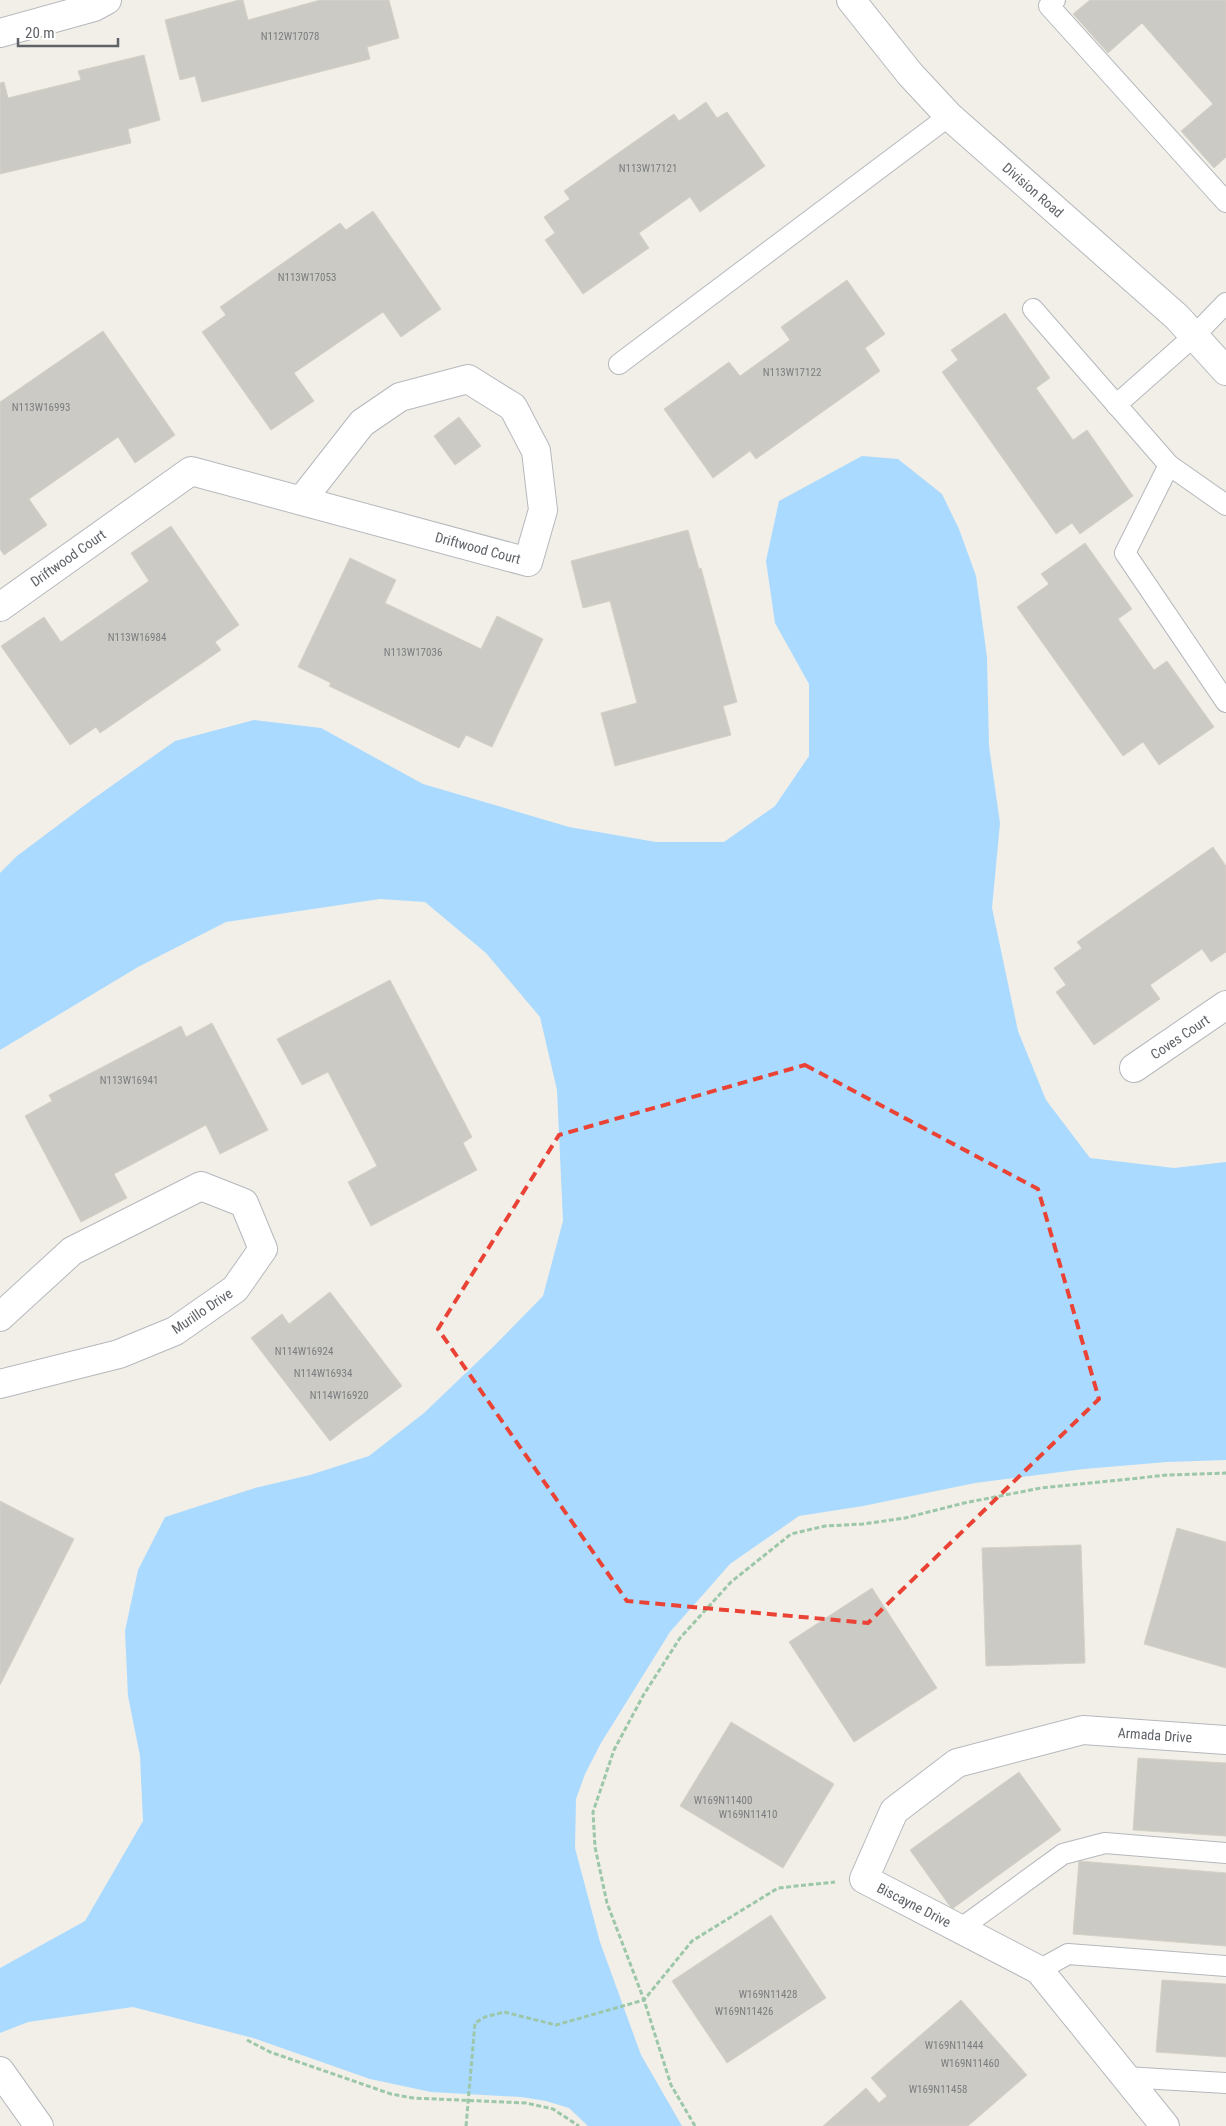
<svg xmlns="http://www.w3.org/2000/svg" width="1226" height="2126" font-family="'Roboto Condensed',sans-serif">
<rect width="100%" height="100%" fill="#f1efe8"/>
<path fill="#aadaff" d="M862,456L898,459L942,494L959,529L976,576L987,657L989,746L1000,823L992,908L1018,1031L1046,1100L1090,1158L1174,1168L1226,1162V1460L1167,1462L1084,1469L975,1483L863,1506L799,1516L730,1564L670,1632L601,1743L585,1774L576,1799L575,1848L600,1942L641,2055L682,2126H588L569,2108L546,2101L521,2097L431,2092L370,2079L253,2038L133,2007L28,2022L0,2033V1968L85,1921L143,1821L140,1756L128,1696L125,1631L138,1570L165,1517L255,1488L310,1475L369,1456L424,1413L493,1347L543,1296L563,1221L557,1090L540,1017L486,953L425,902L380,899L226,922L138,967L0,1050V873L17,856L93,799L175,741L254,720L321,728L423,784L569,827L656,842H724L775,806L809,756V684L775,623L766,561L779,501Z"/>
<g fill="#cccac5" stroke="#d6d1c6">
<path d="M239,0H243L248,20L320,0H389L399,38L367,47L370,59L202,102L195,76L180,80L165,20Z"/>
<path d="M1090,0H1226V157L1214,168L1181,131L1213,104L1142,23L1108,53L1073,14Z"/>
<path d="M144,55L160,120L128,129L131,143L0,174V83L4,82L8,98L81,80L78,71Z"/>
<path d="M706,102L717,118L727,112L765,166L700,212L690,197L639,233L649,248L583,294L545,240L555,233L544,217L570,199L564,191L674,114L679,121Z"/>
<path d="M373,211L441,309L401,337L383,312L294,373L314,401L271,430L202,332L226,315L220,307L340,223L346,230Z"/>
<path d="M847,280L885,334L865,348L880,371L756,459L750,451L713,478L664,409L729,362L740,376L790,340L781,327Z"/>
<path d="M1005,313L1050,378L1036,388L1073,440L1087,430L1133,496L1080,534L1072,523L1056,534L942,372L958,360L951,350Z"/>
<path d="M103,331L175,435L135,463L118,437L29,499L47,525L4,555L0,549V402Z"/>
<path d="M459,417L481,446L455,465L434,436Z"/>
<path d="M171,526L239,625L215,642L221,650L100,733L96,727L70,745L1,646L44,617L61,642L149,581L131,553Z"/>
<path d="M688,530L699,569L701,568L737,702L723,706L731,735L615,766L601,713L637,703L610,601L583,608L571,561Z"/>
<path d="M1085,543L1132,609L1118,619L1154,670L1167,661L1214,727L1159,765L1143,742L1123,756L1017,607L1049,584L1041,574Z"/>
<path d="M350,558L396,580L385,603L481,649L497,616L543,639L492,747L466,735L459,748L329,686L331,683L298,667Z"/>
<path d="M1213,847L1226,866V952L1211,962L1202,949L1150,985L1160,999L1094,1045L1056,992L1066,985L1054,968L1082,948L1077,942Z"/>
<path d="M390,980L472,1137L463,1143L477,1170L371,1226L348,1182L377,1166L328,1072L302,1085L277,1039Z"/>
<path d="M212,1023L268,1130L220,1154L206,1125L114,1174L127,1198L81,1222L25,1116L52,1101L49,1095L181,1026L186,1037Z"/>
<path d="M330,1292L402,1386L330,1441L251,1338L282,1314L289,1324Z"/>
<path d="M0,1501L74,1539L0,1685Z"/>
<path d="M1177,1528L1226,1542V1668L1144,1644Z"/>
<path d="M1081,1545L1085,1663L986,1666L982,1548Z"/>
<path d="M872,1588L937,1688L854,1742L789,1642Z"/>
<path d="M731,1722L834,1784L783,1868L680,1806Z"/>
<path d="M1138,1758L1226,1763V1836L1133,1830Z"/>
<path d="M1019,1772L1061,1830L952,1909L910,1850Z"/>
<path d="M1079,1861L1226,1873V1946L1073,1934Z"/>
<path d="M771,1915L826,1998L727,2063L672,1981Z"/>
<path d="M1162,1980L1226,1984V2057L1156,2052Z"/>
<path d="M961,2000L1027,2075L968,2126H823L866,2088L879,2103L887,2096L871,2078Z"/>
</g>
<g fill="none" stroke-linecap="round" stroke-linejoin="round">
<g stroke="#b5b8bc" stroke-width="22">
<g id="service">
<path d="M1055,0L1049,6L1226,202"/>
<path d="M1033,309L1169,465L1226,505"/>
<path d="M619,364L949,116"/>
<path d="M1116,405L1194,336L1226,303"/>
<path d="M1169,465L1125,553L1226,702"/>
<path d="M960,1929L1063,1854L1105,1843L1226,1853"/>
<path d="M1039,1970L1068,1954L1226,1966"/>
<path d="M1125,2077L1226,2083"/>
</g>
</g>
<g stroke="#b5b8bc" stroke-width="30">
<g id="minor">
<path d="M851,0L910,74L949,116L1177,317L1226,371"/>
<path d="M0,33L94,7L107,0"/>
<path d="M0,607L191,471L528,562L543,510L536,451L513,407L468,379L400,397L362,423L301,501"/>
<path d="M1134,1068L1226,1005"/>
<path d="M0,1317L72,1251L201,1186L244,1203L263,1249L235,1289L175,1331L119,1354L0,1384"/>
<path d="M0,2071L39,2126"/>
<path d="M1165,2126L1039,1970L864,1879L894,1811L957,1763L1083,1730L1226,1740"/>
</g>
</g>
<g stroke="#9cc7a9" stroke-width="3" stroke-dasharray="5 2.5" stroke-linecap="butt">
<path d="M247,2040L270,2052L391,2094L413,2098L526,2103L553,2109L579,2126"/>
<path d="M466,2126L475,2023L485,2017L504,2012L556,2025L644,2000L692,1941L778,1888L835,1882"/>
<path d="M695,2126L671,2085L644,2000L607,1903L595,1847L593,1812L614,1750L644,1694L680,1638L731,1582L791,1534L825,1526L863,1524L905,1518L964,1503L1041,1488L1168,1475L1226,1473"/>
</g>
<use href="#service" stroke="#fff" stroke-width="20"/>
<use href="#minor" stroke="#fff" stroke-width="28"/>
</g>
<path fill="none" stroke="#ea4335" stroke-width="4" stroke-dasharray="10 6" stroke-linejoin="round" d="M805,1065L1038,1189L1099,1399L868,1623L627,1601L438,1329L559,1135Z"/>
<g text-anchor="middle" dominant-baseline="central" stroke-width="5" stroke-linejoin="round" paint-order="stroke">
<g font-size="11" fill="#7a7d7f">
<text x="290" y="36">N112W17078</text>
<text x="648" y="168">N113W17121</text>
<text x="307" y="277">N113W17053</text>
<text x="792" y="372">N113W17122</text>
<text x="41" y="407">N113W16993</text>
<text x="137" y="637">N113W16984</text>
<text x="413" y="652">N113W17036</text>
<text x="129" y="1080">N113W16941</text>
<text x="304" y="1351">N114W16924</text>
<text x="323" y="1373">N114W16934</text>
<text x="339" y="1395">N114W16920</text>
<text x="723" y="1800">W169N11400</text>
<text x="748" y="1814">W169N11410</text>
<text x="768" y="1994">W169N11428</text>
<text x="744" y="2011">W169N11426</text>
<text x="954" y="2045">W169N11444</text>
<text x="970" y="2063">W169N11460</text>
<text x="938" y="2089">W169N11458</text>
</g>
<g font-size="14" fill="#5f6368" stroke="#fff">
<text transform="translate(1033 190) rotate(41)">Division Road</text>
<text transform="translate(478 548) rotate(15)">Driftwood Court</text>
<text transform="translate(68 558) rotate(-35)">Driftwood Court</text>
<text transform="translate(1180 1037) rotate(-34)">Coves Court</text>
<text transform="translate(202 1311) rotate(-34)">Murillo Drive</text>
<text transform="translate(1155 1735) rotate(4)">Armada Drive</text>
<text transform="translate(914 1905) rotate(27)">Biscayne Drive</text>
</g>
</g>
<path d="M18 38v8h100v-8" fill="none" stroke="#5f6368" stroke-width="2.5"/>
<text x="25" y="38" font-size="15" fill="#5f6368" stroke="#ffffff" stroke-width="4" paint-order="stroke">20 m</text>
</svg>
